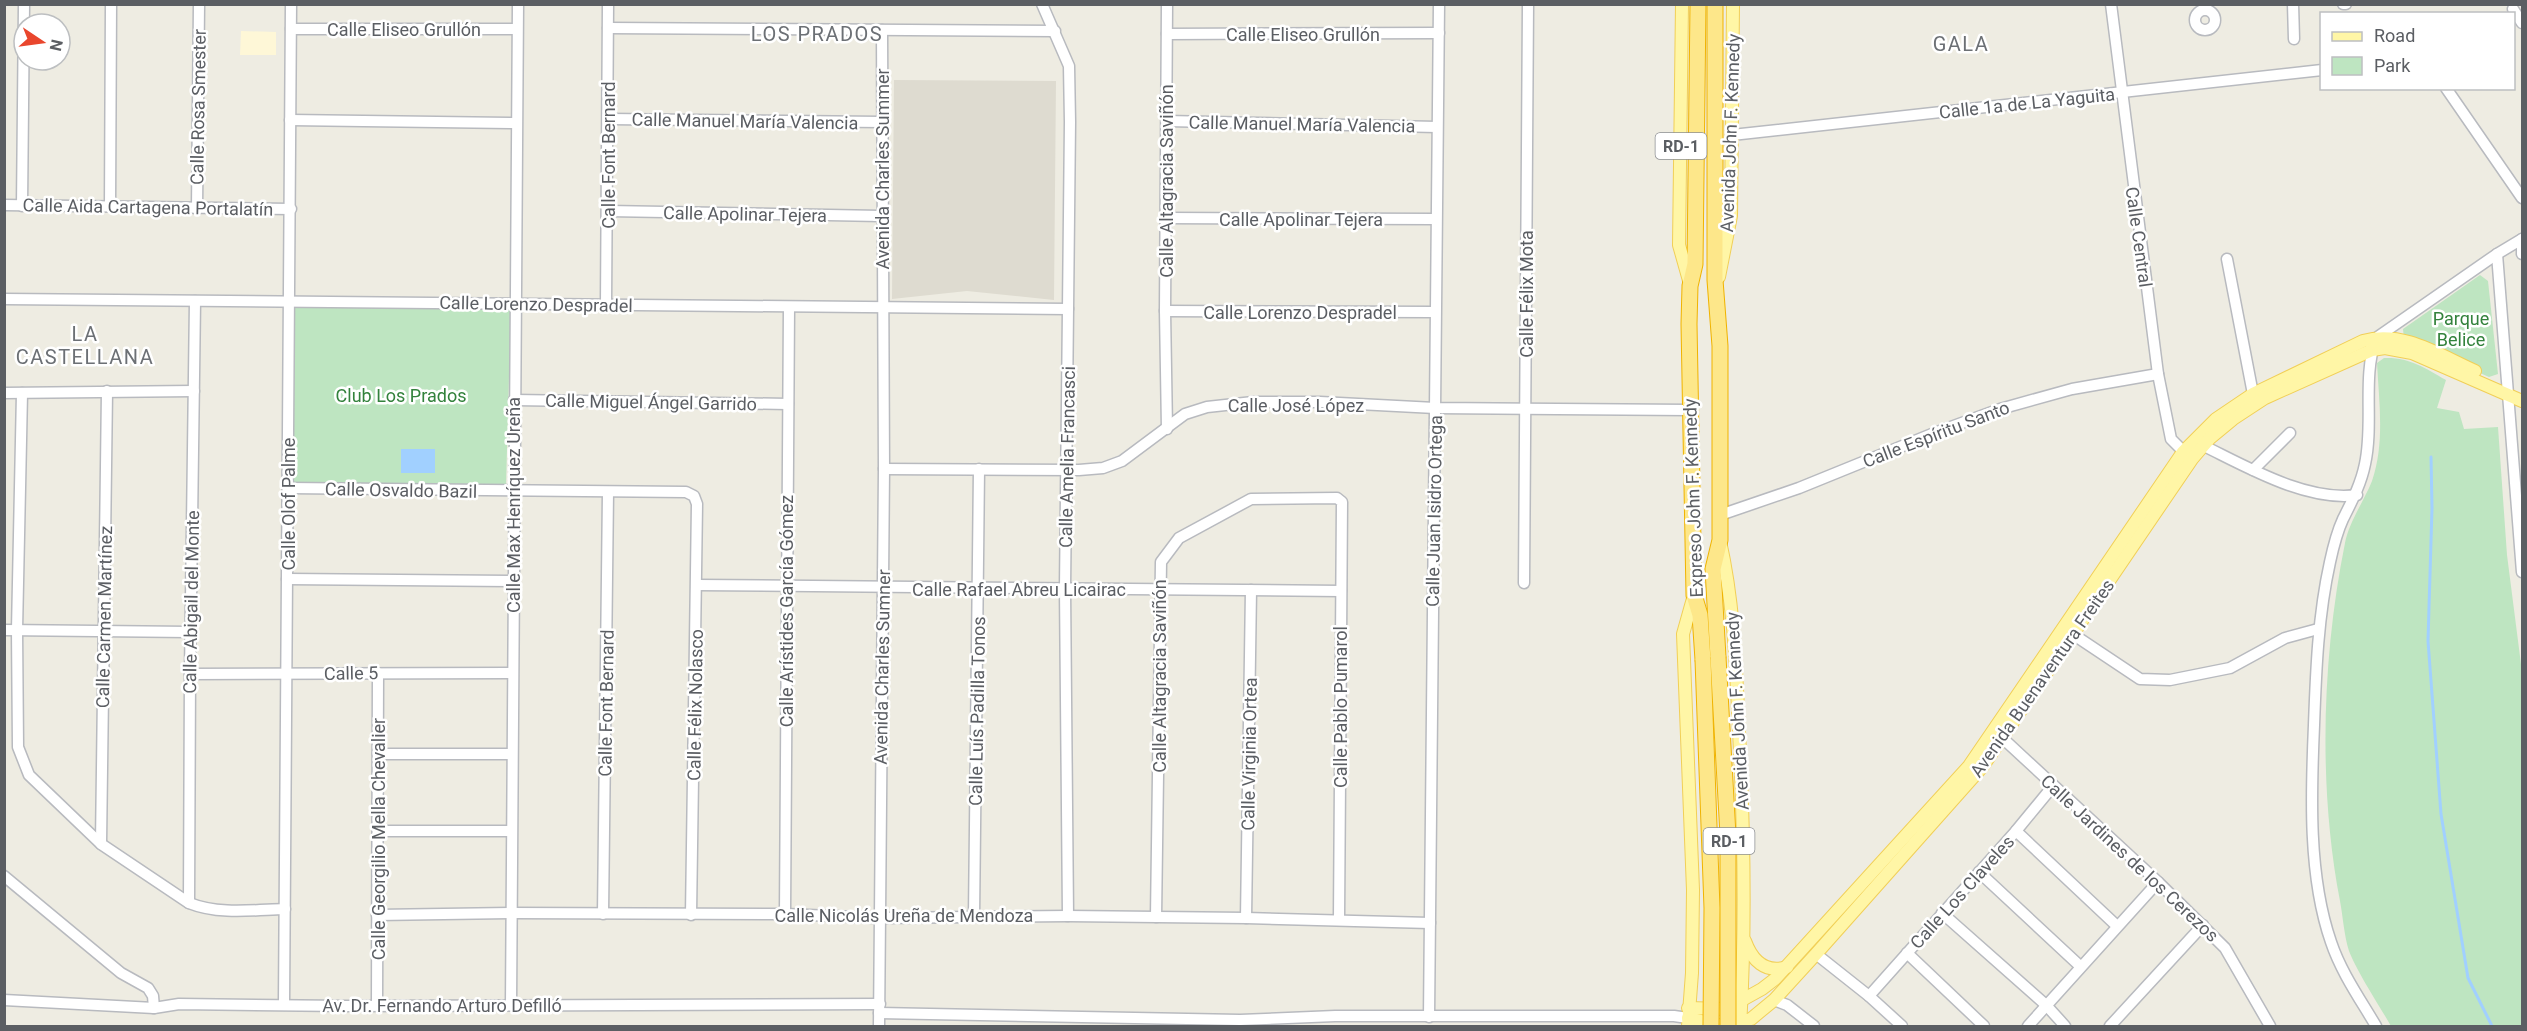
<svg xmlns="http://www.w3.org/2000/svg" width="2527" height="1031" font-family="Roboto,sans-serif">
<rect width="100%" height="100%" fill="#eeece2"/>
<path fill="#fef7d7" d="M241,31L276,32V55H240Z"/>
<path fill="#dedbd0" d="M894,80L1056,81L1054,300L967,291L892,299Z"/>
<g fill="#bee5c1">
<path d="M2480,275L2488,281L2498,374L2489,377L2404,339L2403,329Z"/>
<path d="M511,304L506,485H292L294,305Z"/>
<path d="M2384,358C2409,357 2425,368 2446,380L2437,408L2459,412L2464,429L2498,427L2507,555L2522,672V1026H2391C2379,1005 2357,972 2349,951C2344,935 2343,917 2340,901C2318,787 2322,657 2345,543C2349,522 2364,501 2372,481C2385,443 2379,402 2377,363Z"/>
</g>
<rect fill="#a1d0ff" x="401" y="449" width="34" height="24"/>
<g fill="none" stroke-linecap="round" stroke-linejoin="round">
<path stroke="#a1d0ff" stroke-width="3" d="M2431,457L2432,508L2428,641L2441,814L2468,978L2492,1026"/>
<g stroke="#b8babf" stroke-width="13">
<g id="minor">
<path d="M1042,4L1069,66L1070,122L1065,589L1068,916"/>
<path d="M2111,4L2158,374L2171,439L2189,457"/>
<path d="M2293,4L2294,39"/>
<path d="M2343,4H2346"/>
<path d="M2513,9L2522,23"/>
<circle cx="2205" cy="20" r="10"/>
<path d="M608,28L1055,31"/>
<path d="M291,29H517"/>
<path d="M1167,34L1439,33"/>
<path d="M2446,88L2522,198"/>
<path d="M609,119L882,122"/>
<path d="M290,120L516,123"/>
<path d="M1167,121L1437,127"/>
<path d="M1732,135L2322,70"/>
<path d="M4,205L291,209"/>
<path d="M22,206L24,4"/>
<path d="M110,206L111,4"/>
<path d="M197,209L199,4"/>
<path d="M608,211L881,216"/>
<path d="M1165,218L1436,219"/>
<path d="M2522,239V254"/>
<path d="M2497,254L2522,572"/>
<path d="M2227,259L2253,394"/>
<path d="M4,299L1068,309"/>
<path d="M606,305L608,4"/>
<path d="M1165,311L1435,312"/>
<path d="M4,393L194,391"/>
<path d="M22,393L17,630L18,747L29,775L101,844L189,903C219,915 253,910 285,909"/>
<path d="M514,400L788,404"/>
<path d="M1167,429L1165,311L1167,4"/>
<path d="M2204,446C2247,467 2307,502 2357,495"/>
<path d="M884,469L1079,470L1103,468L1122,461L1185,414L1207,407L1253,402H1320L1435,408L1690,410"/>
<path d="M2253,470L2290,433"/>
<path d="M288,488L686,492L694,496L697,504L691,915"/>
<path d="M1720,515L1799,488L1937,432L2000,409L2072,389L2158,374"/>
<path d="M287,579L513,581"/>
<path d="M1524,583L1528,4"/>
<path d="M697,585L1341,591"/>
<path d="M4,630L190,632"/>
<path d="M2074,635L2140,679L2170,680L2230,668L2285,638L2318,629"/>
<path d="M190,674L512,673"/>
<path d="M1997,733L2158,882L2225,948L2270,1026"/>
<path d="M378,754H511"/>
<path d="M378,831H511"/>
<path d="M2016,831L2117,926"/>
<path d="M101,844L107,391"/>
<path d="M1979,872L2080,966"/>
<path d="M4,876L121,973L148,988L153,996L154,1008"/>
<path d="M189,903L190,674L195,301"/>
<path d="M1942,913L2046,1005L2065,1026"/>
<path d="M603,914L608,492"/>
<path d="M785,914L789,307"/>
<path d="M377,915L512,913L785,914L879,918L1068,916L1246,918L1430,923"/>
<path d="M974,917L979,469"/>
<path d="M1156,917L1161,562L1179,538L1251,499L1337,498L1342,502L1339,919"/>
<path d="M1246,918L1251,590"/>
<path d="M1907,953L1984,1026"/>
<path d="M1816,954L1869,996L1902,1026"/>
<path d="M1869,996L2016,831L2053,786"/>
<path d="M4,1000L154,1008L179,1004L347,1006L880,1004"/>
<path d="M1774,1000L1787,1005L1814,1026"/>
<path d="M284,1004L291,4"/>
<path d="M377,1005L378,673"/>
<path d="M511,1005L518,4"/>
<path d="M879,1013L1240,1020L1335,1016H1674L1688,1018"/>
<path d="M1429,1017L1439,4"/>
<path d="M879,1026L884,469L882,30"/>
<path d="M2028,1026L2158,882"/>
<path d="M2110,1026L2203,925"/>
<path d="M2376,1026C2360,999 2341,972 2331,942C2308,876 2311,794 2314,725C2316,670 2318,616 2330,562C2333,548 2337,532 2343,519C2352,501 2361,484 2365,464C2374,423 2362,378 2376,338L2497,254L2522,239"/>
</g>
</g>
<g stroke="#f1cf57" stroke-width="14">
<g id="major">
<path d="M1682,4L1679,245L1690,284"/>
<path d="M1719,277L1731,216L1733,4"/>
<path d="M1720,541C1734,603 1736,667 1739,731C1744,828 1746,929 1740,1026"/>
<path d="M1745,941C1752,960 1765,974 1787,967"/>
<path d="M1688,1008L1726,1009L1762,989L1775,979L1969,766L2183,452L2216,419L2253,394L2363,341C2403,330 2439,355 2475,371"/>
<path d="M1688,1018L1723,1026L1751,1019L1774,1000L1816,954L1983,766L2192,459L2210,438L2233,419L2265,398L2372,350L2385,348L2412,353L2522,401"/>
<path d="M1688,1026L1692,973L1693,890L1683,634L1694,595"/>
</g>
</g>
<g stroke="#f0b300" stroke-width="17">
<g id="highway">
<path d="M1698,4L1695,264L1690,286L1689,324L1694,595L1700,615L1703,660"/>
<path d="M1715,4V280L1720,346V540L1713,569L1718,657"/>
</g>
</g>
<use href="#minor" stroke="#fff" stroke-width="10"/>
<use href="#major" stroke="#fff6a6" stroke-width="12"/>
<use href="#highway" stroke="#fde78a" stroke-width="15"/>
<g stroke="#f0b300" stroke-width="17" stroke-linecap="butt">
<g id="highway-bridge">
<path d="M1718,657L1728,835V1026"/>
<path d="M1703,660L1712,908L1711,1026"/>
</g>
</g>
<use href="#highway-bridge" stroke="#fde78a" stroke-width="15"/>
</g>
<g text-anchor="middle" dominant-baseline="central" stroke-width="5" stroke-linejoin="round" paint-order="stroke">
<g fill="#fff" stroke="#8c8e92" stroke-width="1.5">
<rect x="1655.5" y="133" width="51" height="26" rx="4.5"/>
<rect x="1703.5" y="828" width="51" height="26" rx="4.5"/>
</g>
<g font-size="16" font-weight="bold" fill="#5b5e63">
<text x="1681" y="146">RD-1</text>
<text x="1729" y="841">RD-1</text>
</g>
<g font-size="18" fill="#5b5e63" stroke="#fff">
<text x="404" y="29">Calle Eliseo Grullón</text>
<text x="1303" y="34">Calle Eliseo Grullón</text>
<text transform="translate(2027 103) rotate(-6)">Calle 1a de La Yaguita</text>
<text transform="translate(198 107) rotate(-89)">Calle Rosa Smester</text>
<text transform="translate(745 121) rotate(1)">Calle Manuel María Valencia</text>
<text transform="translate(1302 124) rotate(1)">Calle Manuel María Valencia</text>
<text transform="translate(1730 133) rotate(-88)">Avenida John F. Kennedy</text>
<text transform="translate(608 155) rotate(-90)">Calle Font Bernard</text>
<text transform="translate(882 169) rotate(-90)">Avenida Charles Summer</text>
<text transform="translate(1166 181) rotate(-90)">Calle Altagracia Saviñón</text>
<text transform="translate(148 207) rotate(1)">Calle Aida Cartagena Portalatín</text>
<text transform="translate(745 214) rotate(1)">Calle Apolinar Tejera</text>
<text x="1301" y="219">Calle Apolinar Tejera</text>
<text transform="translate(2139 237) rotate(82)">Calle Central</text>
<text transform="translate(1526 294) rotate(-90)">Calle Félix Mota</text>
<text transform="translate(536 304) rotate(1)">Calle Lorenzo Despradel</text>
<text x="1300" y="312">Calle Lorenzo Despradel</text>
<text transform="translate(651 402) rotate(1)">Calle Miguel Ángel Garrido</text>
<text x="1296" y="405">Calle José López</text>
<text transform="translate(1936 434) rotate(-21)">Calle Espíritu Santo</text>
<text transform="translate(1067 457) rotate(-89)">Calle Amelia Francasci</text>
<text transform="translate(401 490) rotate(1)">Calle Osvaldo Bazil</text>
<text transform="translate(1693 498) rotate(-92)">Expreso John F. Kennedy</text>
<text transform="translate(288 504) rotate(-90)">Calle Olof Palme</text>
<text transform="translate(513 505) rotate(-90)">Calle Max Henríquez Ureña</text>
<text transform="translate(1434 511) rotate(-89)">Calle Juan Isidro Ortega</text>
<text x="1019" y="589">Calle Rafael Abreu Licairac</text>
<text transform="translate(191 602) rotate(-89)">Calle Abigail del Monte</text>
<text transform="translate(786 611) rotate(-90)">Calle Arístides García Gómez</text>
<text transform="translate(104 617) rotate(-89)">Calle Carmen Martínez</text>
<text transform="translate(882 667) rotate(-89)">Avenida Charles Sumner</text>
<text transform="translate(351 673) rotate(-1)">Calle 5</text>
<text transform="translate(1159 676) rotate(-90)">Calle Altagracia Saviñón</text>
<text transform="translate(2042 678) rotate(-55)">Avenida Buenaventura Freites</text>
<text transform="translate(606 703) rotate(-89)">Calle Font Bernard</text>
<text transform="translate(695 705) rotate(-89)">Calle Félix Nolasco</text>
<text transform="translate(1340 707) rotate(-90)">Calle Pablo Pumarol</text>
<text transform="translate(977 711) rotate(-89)">Calle Luís Padilla Tonos</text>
<text transform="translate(1737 711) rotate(-93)">Avenida John F. Kennedy</text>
<text transform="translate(1249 754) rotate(-89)">Calle Virginia Ortea</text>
<text transform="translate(378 839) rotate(-90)">Calle Georgilio Mella Chevalier</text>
<text transform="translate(2130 858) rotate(43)">Calle Jardines de los Cerezos</text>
<text transform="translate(1962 892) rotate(-48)">Calle Los Claveles</text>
<text x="904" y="915">Calle Nicolás Ureña de Mendoza</text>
<text x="442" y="1005">Av. Dr. Fernando Arturo Defilló</text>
</g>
<g font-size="18" fill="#33823c" stroke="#fff">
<text x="2461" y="318">Parque<tspan x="2461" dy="21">Belice</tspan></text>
<text x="401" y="395">Club Los Prados</text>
</g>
<g font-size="20" letter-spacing="1.5" fill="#6c7075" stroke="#fff">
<text x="817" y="34">LOS PRADOS</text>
<text x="1961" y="44">GALA</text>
<text x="85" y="334">LA<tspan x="85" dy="23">CASTELLANA</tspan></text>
</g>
</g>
<rect width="2527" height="1031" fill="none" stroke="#5b5e63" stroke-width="12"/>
<rect x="2320" y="12" width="195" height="78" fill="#ffffff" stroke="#bdbfc1" stroke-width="1.5"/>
<rect x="2332" y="32" width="30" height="9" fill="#fff6a6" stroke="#bdbfc1" stroke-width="1.5"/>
<text x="2374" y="42" font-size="18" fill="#5b5e63">Road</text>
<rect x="2332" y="57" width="30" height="18" fill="#bee5c1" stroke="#bdbfc1" stroke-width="1.5"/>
<text x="2374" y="72" font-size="18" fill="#5b5e63">Park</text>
<g transform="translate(42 42) rotate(103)"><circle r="28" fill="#ffffff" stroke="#bdbfc1" stroke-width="1.5"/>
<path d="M0-4.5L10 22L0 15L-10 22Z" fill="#e9462d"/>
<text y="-9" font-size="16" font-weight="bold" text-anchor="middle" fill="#5b5e63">N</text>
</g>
</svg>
